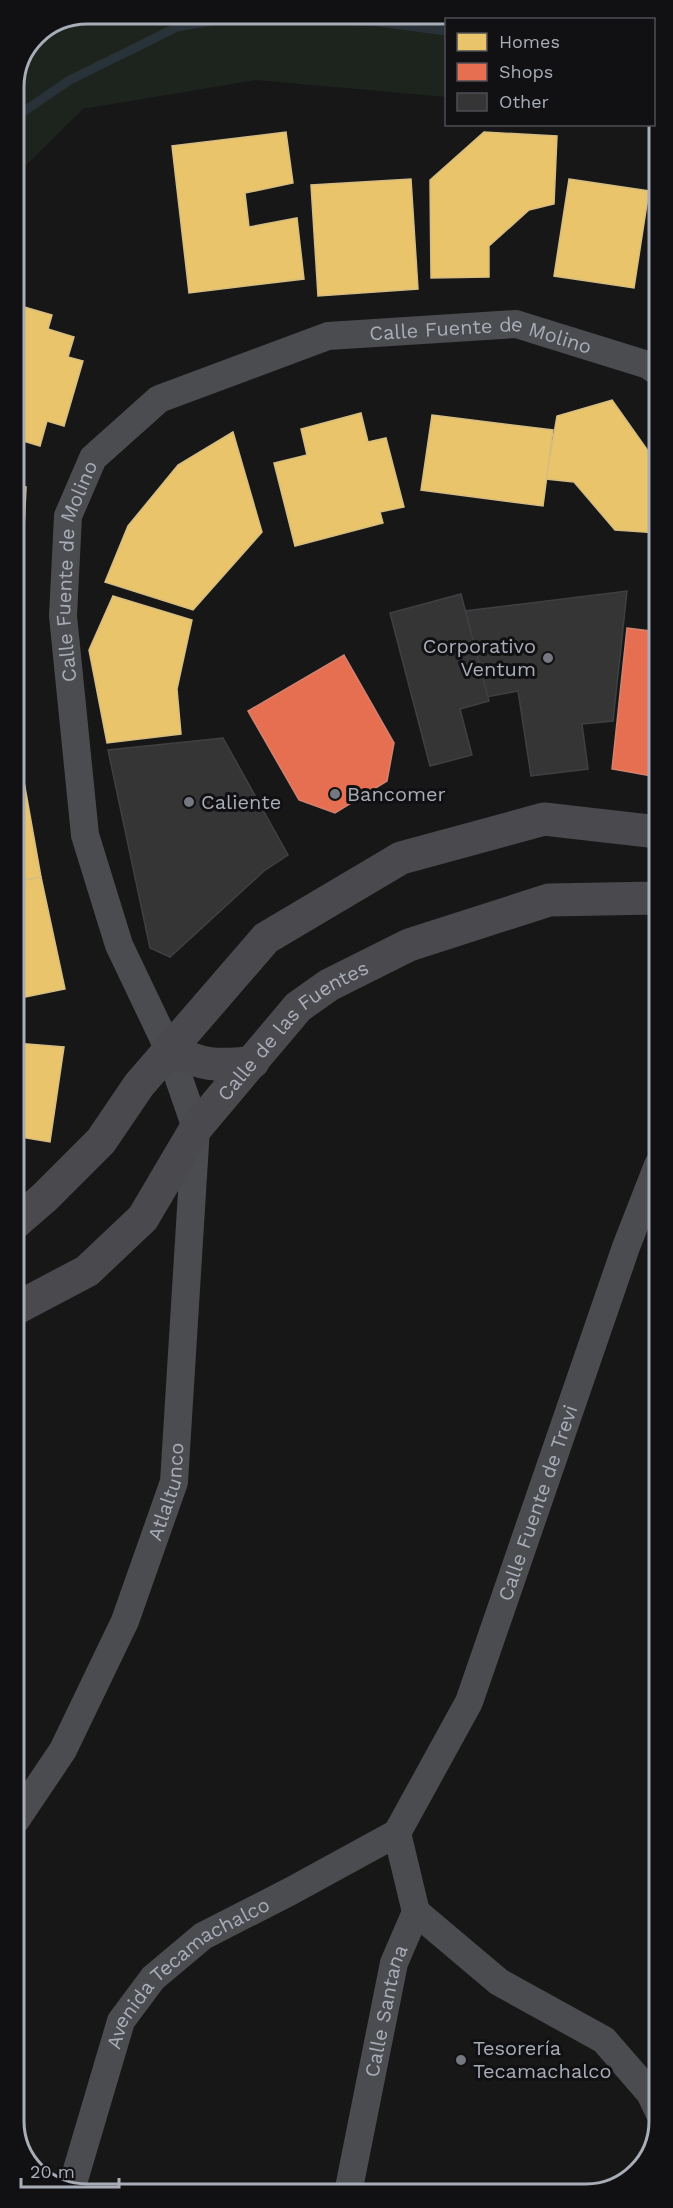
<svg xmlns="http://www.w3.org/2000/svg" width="673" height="2208" font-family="'Work Sans',sans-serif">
<rect width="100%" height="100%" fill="#171717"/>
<g fill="#1d241e">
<path d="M87,14H592L606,19L446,20V97L256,80L83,109L14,177V82L35,35Z"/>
<path d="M654,62L657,68V115L654,114Z"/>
</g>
<g fill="#e9c46a" stroke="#d6bd81" stroke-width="1.5">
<path d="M286,132L293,183L245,193L249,227L297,218L304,279L189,293L172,146Z"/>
<path d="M484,132L557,136L554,204L529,210L489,246V277L431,278L430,180Z"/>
<path d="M411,179L418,289L318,296L311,185Z"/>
<path d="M569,179L649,191L634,288L554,276Z"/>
<path d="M14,304L52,315L48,329L74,337L68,357L83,361L64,426L47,421L40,446L20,440L16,451L14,450Z"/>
<path d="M612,400L653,458L658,459V533L615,530L574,482L546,479L557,416Z"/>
<path d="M361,413L368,442L386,438L404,507L380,512L383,523L295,546L274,463L307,455L301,429Z"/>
<path d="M432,415L553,430L543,506L421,490Z"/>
<path d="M233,432L262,532L193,610L105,582L128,526L178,465Z"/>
<path d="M14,486L26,487L21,594H14Z"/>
<path d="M113,596L192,620L177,689L181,734L107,743L89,650Z"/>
<path d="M14,657L20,759H14Z"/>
<path d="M20,759L41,877L15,882L14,760Z"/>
<path d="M41,877L65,989L15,999V882Z"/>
<path d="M15,1043L64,1047L50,1142L15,1136Z"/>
</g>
<g fill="#e76f51" stroke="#d48270" stroke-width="1.5">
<path d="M627,628L658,632V777L612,769Z"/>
<path d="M344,655L394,743L387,781L335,813L299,800L248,711Z"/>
</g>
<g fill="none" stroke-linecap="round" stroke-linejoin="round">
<path stroke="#2a3239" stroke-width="9" d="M14,118L70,80L177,27L252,14L379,22L446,31"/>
</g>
<g fill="#353536" stroke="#3f4043" stroke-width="1.5">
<path d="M627,591L613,721L582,724L588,769L531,776L518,691L487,697L465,611Z"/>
<path d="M461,594L489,701L460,709L472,755L430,766L390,613Z"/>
<path d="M223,738L288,855L264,871L170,957L150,948L108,750Z"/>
</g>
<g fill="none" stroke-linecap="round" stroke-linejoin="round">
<g stroke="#4b4c50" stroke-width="28">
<path id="s1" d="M16,1820L63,1750L125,1621L174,1482L196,1128L169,1050L119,945L85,835L63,616L68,516L93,458L159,399L328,336L516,324L648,365L657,371"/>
<path id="s2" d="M397,1833L469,1702L626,1247L658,1165"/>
<path d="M416,1912L499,1982L604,2040L650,2093L659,2112"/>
<path id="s3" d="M71,2190L121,2021L153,1978L203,1936L291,1891L397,1833"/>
<path id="s4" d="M348,2193L394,1963L416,1912L397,1833"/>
</g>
<g stroke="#4a4a4e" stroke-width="33">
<path d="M169,1050C203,1065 215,1067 253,1062"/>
<path d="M15,1223L45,1197L101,1141L139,1085L266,938L401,858L544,819L658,832"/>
<path id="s5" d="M15,1309L87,1271L143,1218L196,1128L298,1007L329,985L409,945L549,900L658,898"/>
</g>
</g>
<g fill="#757880" stroke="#111113" stroke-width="2">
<circle cx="548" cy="658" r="6"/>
<circle cx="335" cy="794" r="6"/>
<circle cx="189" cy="802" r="6"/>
<circle cx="461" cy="2060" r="6"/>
</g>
<g text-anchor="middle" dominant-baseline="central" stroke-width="6" stroke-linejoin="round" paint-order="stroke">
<g font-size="20" fill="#a8adb8" stroke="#111113">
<text stroke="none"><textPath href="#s1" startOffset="1850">Calle Fuente de Molino</textPath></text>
<text stroke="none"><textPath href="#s1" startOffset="1310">Calle Fuente de Molino</textPath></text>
<text stroke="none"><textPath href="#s5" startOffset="402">Calle de las Fuentes</textPath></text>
<text stroke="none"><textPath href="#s1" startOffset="364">Atlaltunco</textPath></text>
<text stroke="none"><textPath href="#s2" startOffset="360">Calle Fuente de Trevi</textPath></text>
<text stroke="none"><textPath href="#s3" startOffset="258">Avenida Tecamachalco</textPath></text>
<text stroke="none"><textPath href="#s4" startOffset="186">Calle Santana</textPath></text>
</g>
<g font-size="20" fill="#a8adb8" stroke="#111113" text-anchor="start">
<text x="536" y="646" text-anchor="end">Corporativo<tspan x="536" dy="23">Ventum</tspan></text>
<text x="347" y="794">Bancomer</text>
<text x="201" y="802">Caliente</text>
<text x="473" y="2048">Tesorería<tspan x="473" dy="23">Tecamachalco</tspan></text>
</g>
</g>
<path d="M0 0H673V2208H0ZM87 24H586A63 63 0 0 1 649 87V2121A63 63 0 0 1 586 2184H87A63 63 0 0 1 24 2121V87A63 63 0 0 1 87 24Z" fill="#111113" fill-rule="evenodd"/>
<path fill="none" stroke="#a8adb8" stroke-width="3" d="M87 24H586A63 63 0 0 1 649 87V2121A63 63 0 0 1 586 2184H87A63 63 0 0 1 24 2121V87A63 63 0 0 1 87 24Z"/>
<rect x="445" y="18" width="210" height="108" fill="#111113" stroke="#4d4f55" stroke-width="1.5"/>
<rect x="457" y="33" width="30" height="18" fill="#e9c46a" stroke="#4d4f55" stroke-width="1.5"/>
<text x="499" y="48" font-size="18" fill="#a8adb8">Homes</text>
<rect x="457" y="63" width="30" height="18" fill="#e76f51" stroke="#4d4f55" stroke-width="1.5"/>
<text x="499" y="78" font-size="18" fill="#a8adb8">Shops</text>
<rect x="457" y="93" width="30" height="18" fill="#353536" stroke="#4d4f55" stroke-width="1.5"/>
<text x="499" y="108" font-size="18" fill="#a8adb8">Other</text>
<path d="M21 2178v9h98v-9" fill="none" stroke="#a8adb8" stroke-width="3"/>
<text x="30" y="2178" font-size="18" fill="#a8adb8" stroke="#111113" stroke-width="4.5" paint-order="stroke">20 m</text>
</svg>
